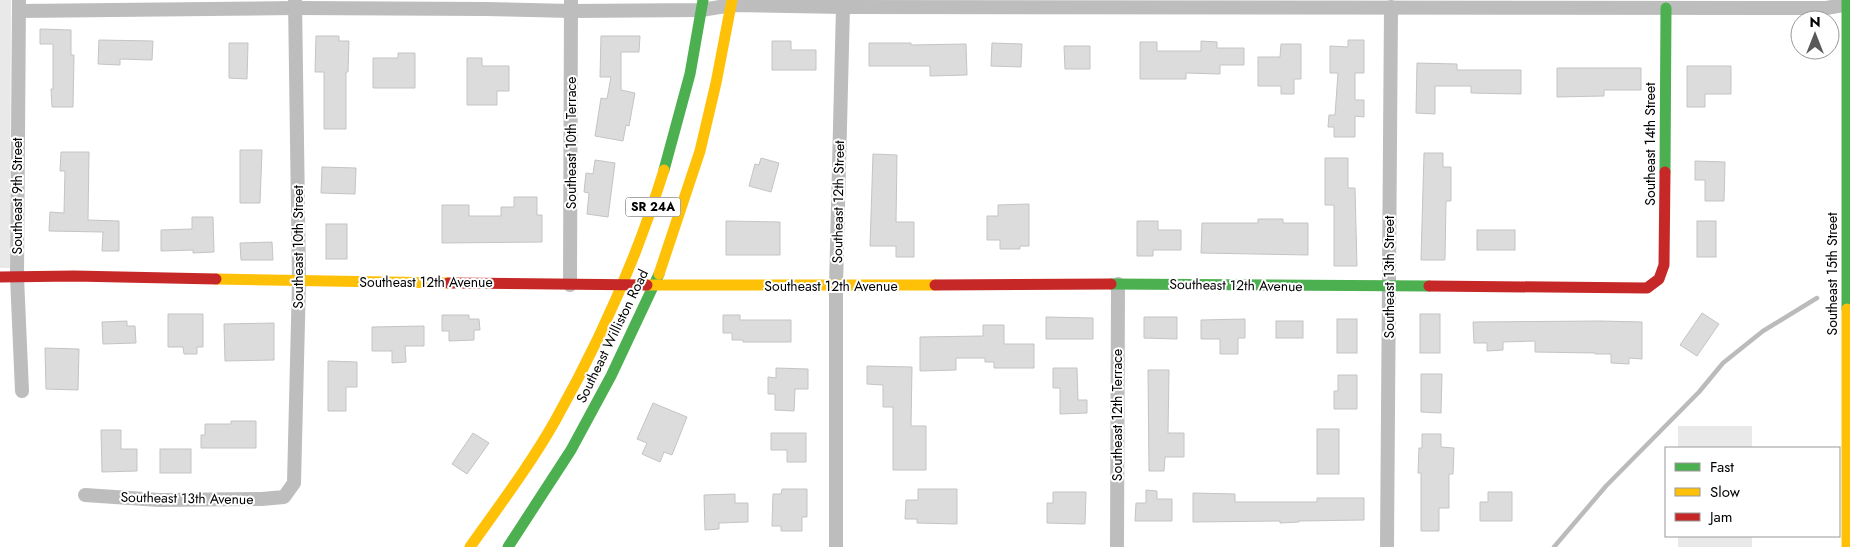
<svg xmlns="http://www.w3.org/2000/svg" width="1850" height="547" font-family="Jost,sans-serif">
<rect width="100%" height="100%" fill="#fff"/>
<g fill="#e9e9e9">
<path d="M0,0H11L10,268H0Z"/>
<rect x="1678" y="426" width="74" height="22"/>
<rect x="1678" y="536" width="74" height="11"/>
</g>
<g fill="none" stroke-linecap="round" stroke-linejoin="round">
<path stroke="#bbb" stroke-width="4.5" d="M1554,547L1606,486L1699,392L1723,363L1763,331L1817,298"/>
</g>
<g fill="#dcdcdc" stroke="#c4c4c4">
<path d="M40,29L71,30V55H74L73,107H52L51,89H53V44H40Z"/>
<path d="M316,36H339V41H349L348,72H346V129H324V72H315Z"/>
<path d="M601,36H640L639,52H621V90L635,93L629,126L626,125L623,141L595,136L601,98L607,99L611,77H600Z"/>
<path d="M99,40L153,41L152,60L120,59V65L98,64Z"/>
<path d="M1348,40H1364V73H1355V100H1364V117L1355,116V137H1334V127H1328L1329,115H1335L1338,73H1330V46L1348,47Z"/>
<path d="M772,41H791V50H816V70H772Z"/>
<path d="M1201,41L1217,42V48H1244V65H1220V74L1186,73V79H1140V42H1157V51H1201Z"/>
<path d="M229,43H248L247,79L229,78Z"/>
<path d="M869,43H911V45L966,44L967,75L930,76V66H869Z"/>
<path d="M992,43L1022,44L1021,67L991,66Z"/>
<path d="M1281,44H1301V79H1294V94H1281V86H1258V57H1280Z"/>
<path d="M1064,46H1090V69H1065Z"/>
<path d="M398,53H415V88H373V58H398Z"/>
<path d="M467,58H482V66H509V91H497V105H467Z"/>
<path d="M1417,63L1457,64V70H1521V94L1471,93V86H1435V114L1416,113Z"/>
<path d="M1687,66H1731V94H1705V107H1687Z"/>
<path d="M1557,68H1641V90H1604V96L1557,97Z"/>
<path d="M240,150H262L260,203H240Z"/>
<path d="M61,152H89L88,220L119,221V251H102L103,232L49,231L50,212L64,213L65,171H60Z"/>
<path d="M1424,153H1443V167H1451V201H1446L1445,260H1421Z"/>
<path d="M873,154L897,155L896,222H914V257H896V246H870Z"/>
<path d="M761,158L779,163L771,192L749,186L755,164L759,165Z"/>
<path d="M1325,158H1348V188H1355L1357,266H1334V205H1325Z"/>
<path d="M595,160L615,163L608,217L587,214L589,193L584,192L586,173L593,174Z"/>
<path d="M1695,161L1725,162L1724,201H1705V180H1695Z"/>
<path d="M322,167L356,168L355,194L321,193Z"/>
<path d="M514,197H537V215H542V242L442,243V205H469V216H501V207H514Z"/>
<path d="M1029,204V246H1020V249H1000V240H987V216H998V205Z"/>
<path d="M192,217H213L214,252L193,253V250L161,251V230L192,229Z"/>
<path d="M1258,219H1283V223H1308V255L1201,253L1202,223H1258Z"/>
<path d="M726,221L780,222V255H726Z"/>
<path d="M1137,221H1158V230H1181V250H1153V256H1137Z"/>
<rect x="1697" y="221" width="19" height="36"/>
<rect x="326" y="224" width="21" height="35"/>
<rect x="1477" y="230" width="38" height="20"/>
<path d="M272,242L273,260H241L240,243Z"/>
<path d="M1702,313L1719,324L1697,356L1680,345Z"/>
<path d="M168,314H203V347H197V354H184L183,347H168Z"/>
<rect x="1420" y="314" width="20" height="39"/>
<path d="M442,315H469V319H479L480,330H474V340L449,341V331H442Z"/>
<path d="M723,315H740V320H791V342H743V340H732V333H723Z"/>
<path d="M1046,317L1093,318V339H1046Z"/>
<path d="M1144,317H1177V339L1144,338Z"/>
<path d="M1245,319V338H1238V354H1220V339H1201V320Z"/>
<rect x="1337" y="319" width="20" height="34"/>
<path d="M127,321V326H135L136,343L103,344L102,322Z"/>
<rect x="1276" y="321" width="27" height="17"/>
<path d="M1599,321L1642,322V359L1629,358V364L1611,363V354H1595V353L1535,352V341L1503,342V350L1487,351V343H1474L1473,322Z"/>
<path d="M274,323V360L225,361L224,324Z"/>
<path d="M983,325H1004V344H1034V368H994V362H985V358H956V370L920,371V337L983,336Z"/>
<path d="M424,326V346H405L406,362L392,363V351H372V327Z"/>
<path d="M45,348L79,349L78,390L46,389Z"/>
<path d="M328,361L357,362V387H346V411H328Z"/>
<path d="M867,366L912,367L911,426H926V470H893V407H883V385L867,384Z"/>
<path d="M776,368L808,369V389H795L794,411L775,410V394H768V377L776,378Z"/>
<path d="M1053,368H1077L1078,400H1087V413L1060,414V388H1053Z"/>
<path d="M1148,370H1169L1168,433H1184V457H1165L1164,471H1149Z"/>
<path d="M1421,374H1442L1441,413L1421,412Z"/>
<path d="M1338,375H1357V409H1334V391H1338Z"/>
<path d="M653,403L687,417L672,455L664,452L660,462L642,454L647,443L637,439Z"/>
<path d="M231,421H256V448H201V435H205V424H231Z"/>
<rect x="1317" y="429" width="22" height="45"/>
<path d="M101,430H121V449H137V471L102,472Z"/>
<path d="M473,433L489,443L467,474L452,464Z"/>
<path d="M771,433H806V462H787V450H771Z"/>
<path d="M1422,434H1441V447L1454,448L1453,474H1449V508H1439V531H1421V473H1418L1419,448H1422Z"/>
<rect x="160" y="449" width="31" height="24"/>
<path d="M782,489H807V517H802V531H781V526H772L773,494H781Z"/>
<path d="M918,489H957V524L917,523V519H905L906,500H918Z"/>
<path d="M1146,490L1157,491V499H1172V521H1135L1136,503H1146Z"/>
<path d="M1053,492H1086L1085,524L1047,523V503H1053Z"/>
<path d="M1488,492H1512V521H1480V502H1488Z"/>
<path d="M1193,493L1235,494V502H1317V498H1364V520L1299,521V522L1280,523V521L1193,522Z"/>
<path d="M735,494V503H748V522L719,523V529L705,530L704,495Z"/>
</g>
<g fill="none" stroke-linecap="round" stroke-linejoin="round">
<g stroke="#bdbdbd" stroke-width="14">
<path d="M19,0L17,277L22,391"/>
<path d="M19,11L295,8L485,9L571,11L701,10L732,5L843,7L1826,8L1850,4"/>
<path d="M570,285L571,0"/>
<path d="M85,495L159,500L262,499L284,497L294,483L299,281L295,0"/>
<path d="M836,547V286L843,7"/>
<path d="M1117,547L1118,284"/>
<path d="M1387,547L1391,7"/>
</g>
<g stroke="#4caf50" stroke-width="11">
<path d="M1847,0V309"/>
<path d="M664,170L690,74L703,0"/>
<path d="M1665,172L1666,8"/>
<path d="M1111,284L1429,286"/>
<path d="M508,547L571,450L611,376L659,274"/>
</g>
<g stroke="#ffc107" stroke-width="11">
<path d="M659,274L700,151L716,83L732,0"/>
<path d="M216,279L448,283"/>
<path d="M647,285H935"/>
<path d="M1847,309V547"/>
<path d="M470,547C499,506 530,465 555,421C600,341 637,258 664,170"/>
</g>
<g stroke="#c62828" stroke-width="11">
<path d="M0,277L74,276L216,279"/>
<path d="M448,283L647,285"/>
<path d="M935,285L1111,284"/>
<path d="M1429,286L1647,288L1659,279L1664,265L1665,172"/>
</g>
</g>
<g text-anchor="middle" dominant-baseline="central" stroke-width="4" stroke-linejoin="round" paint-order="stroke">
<rect fill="#fff" stroke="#4c4c4c" stroke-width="1" x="625.5" y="197.5" width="55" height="19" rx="4"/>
<g font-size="12" font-weight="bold" fill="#000">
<text x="653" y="207">SR 24A</text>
</g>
<g font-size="14" fill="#000" stroke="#fff">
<text transform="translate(571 143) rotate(-90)">Southeast 10th Terrace</text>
<text transform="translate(1650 144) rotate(-90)">Southeast 14th Street</text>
<text transform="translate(17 196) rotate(-90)">Southeast 9th Street</text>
<text transform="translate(838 202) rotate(-89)">Southeast 12th Street</text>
<text transform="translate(298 247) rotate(-90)">Southeast 10th Street</text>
<text transform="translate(1832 274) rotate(-90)">Southeast 15th Street</text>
<text transform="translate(1389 277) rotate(-90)">Southeast 13th Street</text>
<text x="426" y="282">Southeast 12th Avenue</text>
<text transform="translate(1236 285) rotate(1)">Southeast 12th Avenue</text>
<text x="831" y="286">Southeast 12th Avenue</text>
<text transform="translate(612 336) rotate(-64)">Southeast Williston Road</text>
<text transform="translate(1117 415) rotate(-90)">Southeast 12th Terrace</text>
<text transform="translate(187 498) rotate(1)">Southeast 13th Avenue</text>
</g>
</g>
<rect x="1665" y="447" width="175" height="90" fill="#ffffff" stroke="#999999"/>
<rect x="1675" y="463" width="25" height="8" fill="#4caf50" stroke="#999999"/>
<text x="1710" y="472" font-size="15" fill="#000000">Fast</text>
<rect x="1675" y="488" width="25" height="8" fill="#ffc107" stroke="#999999"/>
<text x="1710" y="497" font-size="15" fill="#000000">Slow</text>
<rect x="1675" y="513" width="25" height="8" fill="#c62828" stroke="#999999"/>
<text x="1710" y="522" font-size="15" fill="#000000">Jam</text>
<g transform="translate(1815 35)"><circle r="24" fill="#ffffff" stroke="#999999"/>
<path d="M0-4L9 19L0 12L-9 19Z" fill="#595959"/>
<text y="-8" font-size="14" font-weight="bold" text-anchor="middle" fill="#000000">N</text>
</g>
</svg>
